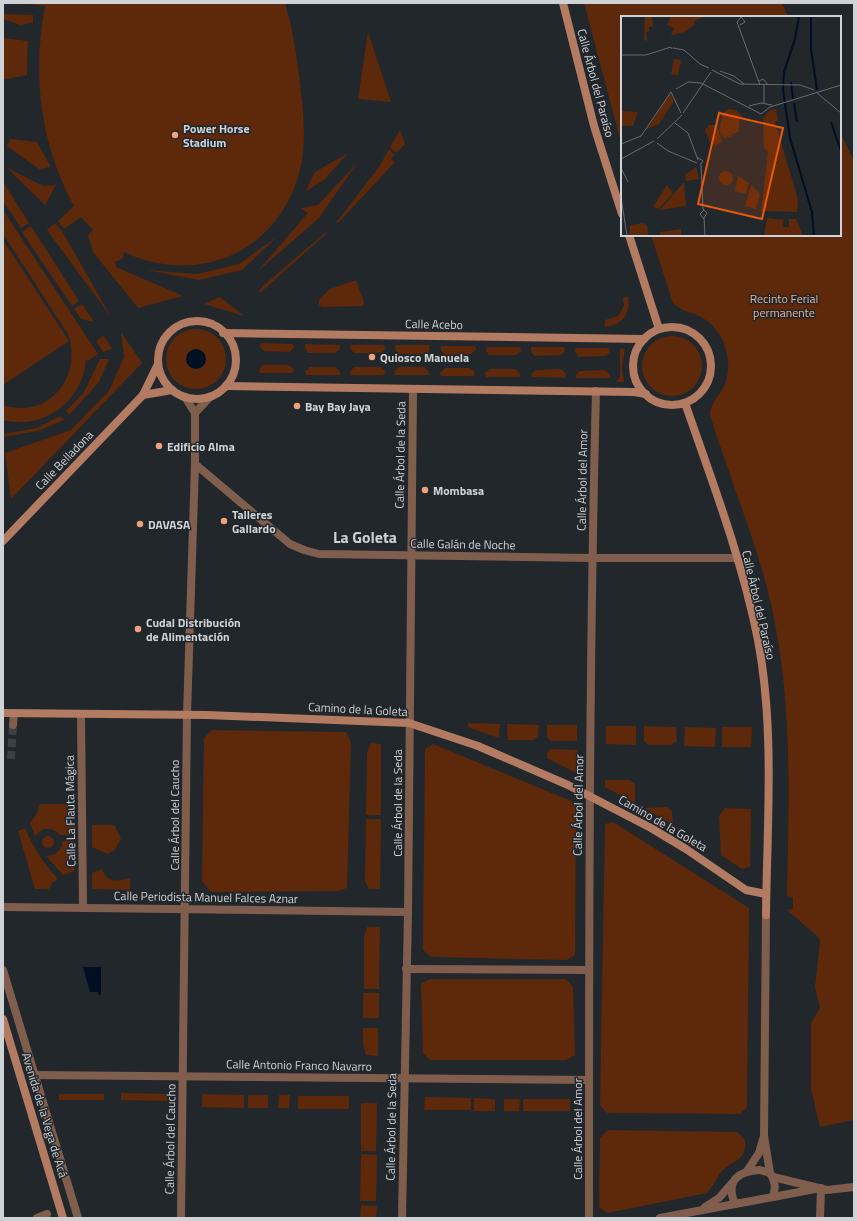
<svg xmlns="http://www.w3.org/2000/svg" width="857" height="1221" font-family="'Titillium Web',sans-serif">
<rect width="100%" height="100%" fill="#22272c"/>
<g fill="#5e280a">
<path d="M19,3H285C293,29 297,57 300,84C303,108 306,135 302,160C295,203 267,242 225,258C191,270 157,267 124,252L122,259L115,262L116,267L183,296L138,308L93,252L88,235L93,230L81,217L64,229L58,221L74,206C40,143 32,75 45,6Z"/>
<path d="M584,3H782L788,17H622V146Z"/>
<path d="M3,14L33,15V23L20,25L3,19Z"/>
<path d="M368,32L391,102L358,99Z"/>
<path d="M3,38L28,41L27,75L3,80Z"/>
<path d="M400,130L405,144L396,153L390,147Z"/>
<path d="M840,132L854,161V1120L820,1127L811,1089V1023L820,1008L815,987L820,941L818,937L787,910L793,909V897L787,896C789,797 793,702 771,604C760,555 741,508 725,460C720,445 714,430 710,414C710,403 723,392 726,381C733,357 723,329 701,317C692,312 680,311 673,303L651,235H840Z"/>
<path d="M10,139L37,142L51,167L39,169L7,146Z"/>
<path d="M389,149L395,155L391,159L395,162L338,223H336L379,167Z"/>
<path d="M348,153L325,179L305,192L315,172Z"/>
<path d="M357,163L319,218L257,272L308,213L301,208L318,205Z"/>
<path d="M6,167L43,186L56,185L45,205Z"/>
<path d="M3,182L29,223L21,228L3,201Z"/>
<path d="M3,210L98,354L88,361L86,359C84,400 44,431 3,420V405C49,420 83,376 68,334L3,234Z"/>
<path d="M55,223L62,231L111,317L47,230Z"/>
<path d="M31,226L79,301L72,306L22,232Z"/>
<path d="M326,232L327,233L260,293L259,291L263,286Z"/>
<path d="M278,236L242,270L199,280L146,270L197,274L239,264Z"/>
<path d="M3,240L69,341L3,385Z"/>
<path d="M356,280L364,302L363,306L322,307L319,305V300L330,289Z"/>
<path d="M628,296C631,313 623,325 605,327V320L618,316L624,306L623,298Z"/>
<path d="M220,297L244,316L204,304Z"/>
<path d="M82,304L94,322L81,319L74,309Z"/>
<circle cx="196" cy="359" r="30"/>
<path d="M121,332L142,363L11,499L5,453L71,430L109,391L124,357Z"/>
<circle cx="672" cy="366" r="30"/>
<path d="M104,336L112,349L103,352L96,341Z"/>
<path d="M261,343L293,344L294,347L290,352L264,351L260,347Z"/>
<path d="M305,344L339,345L340,349L335,353H308L305,348Z"/>
<path d="M351,345H384L385,349L381,353H354L350,348Z"/>
<path d="M396,345H429L430,350L426,354H399L395,349Z"/>
<path d="M441,346H475L476,350L471,354L444,355L441,350Z"/>
<path d="M487,347H520L521,351L516,355H489L486,351Z"/>
<path d="M531,347H564L565,352L561,355L534,356L531,351Z"/>
<path d="M576,348H609L610,352L606,356L579,357L575,352Z"/>
<path d="M620,348L625,349L622,368L624,382H616L620,377Z"/>
<path d="M100,359H109L99,382L69,415L66,411L84,392Z"/>
<path d="M263,365H288L294,369L293,373H260L259,370Z"/>
<path d="M310,367H335L340,371V375H306L305,372Z"/>
<path d="M354,367H380L385,371L384,375H351L350,372Z"/>
<path d="M399,367H424L429,372V375H395L394,372Z"/>
<path d="M445,368H470L475,372L474,376H441L440,373Z"/>
<path d="M490,369H515L520,373V377H486L485,373Z"/>
<path d="M561,369L566,374L565,378L532,377L531,374L536,370Z"/>
<path d="M605,370L610,375V378H576V375L580,371Z"/>
<path d="M60,416L64,420L38,431L3,437V434L37,428Z"/>
<path d="M468,723L500,724L499,738L468,727Z"/>
<path d="M507,724L539,725L538,736L534,740H508Z"/>
<path d="M547,725H577V741H551L547,737Z"/>
<path d="M606,726H636V745L606,744Z"/>
<path d="M644,726L676,727L677,741L671,745H648L644,741Z"/>
<path d="M685,727L716,728L715,747L684,746Z"/>
<path d="M722,727H752L751,747H722Z"/>
<path d="M212,730L346,732L351,742L347,888L338,891L211,892L202,881L204,738Z"/>
<path d="M371,743L381,744V815H366L367,753Z"/>
<path d="M433,744L576,803L575,955L567,960L431,957L423,950L425,749Z"/>
<path d="M551,749L577,750L576,773L547,758V753Z"/>
<path d="M605,780H630L635,784V803L605,787Z"/>
<path d="M40,804H70V823L75,824V835H60C51,826 43,827 35,836L30,824L37,813Z"/>
<path d="M667,807L672,811L673,825L644,808Z"/>
<path d="M725,808L751,809L750,867L742,869L721,855L719,816Z"/>
<path d="M366,819H381L380,889H369L365,881Z"/>
<path d="M613,822L749,908L747,1107L740,1114L607,1113L600,1105L605,824Z"/>
<path d="M92,825H114L121,838L115,850L108,854L92,847Z"/>
<path d="M25,828C34,848 43,863 58,879L52,883L49,889H35L18,831Z"/>
<circle cx="48" cy="842" r="6"/>
<path d="M62,841H74V849H69V866L75,867L74,871L63,875L46,856C54,855 59,853 62,845Z"/>
<path d="M102,869C107,883 117,882 130,878V890L92,889V873Z"/>
<path d="M367,927H380L379,989H364V937Z"/>
<path d="M430,979H566L573,987L575,1055L566,1060H430L423,1053L421,984Z"/>
<rect x="363" y="993" width="16" height="25"/>
<path d="M363,1028H378V1056L366,1055L363,1045Z"/>
<path d="M121,1093L167,1094V1101L121,1100Z"/>
<rect x="59" y="1094" width="45" height="6"/>
<path d="M202,1094L244,1095V1108L202,1107Z"/>
<rect x="248" y="1095" width="20" height="13"/>
<path d="M279,1095H290L289,1108H278Z"/>
<rect x="298" y="1096" width="51" height="13"/>
<path d="M425,1097L471,1098V1110H424Z"/>
<path d="M474,1098L495,1099V1111H474Z"/>
<path d="M504,1099H520L519,1111H504Z"/>
<rect x="523" y="1099" width="47" height="12"/>
<path d="M361,1103H377L376,1151H361Z"/>
<path d="M608,1130L737,1132L745,1140C747,1162 733,1159 721,1172C716,1179 713,1187 707,1193L607,1213L599,1207L600,1138Z"/>
<path d="M361,1154L377,1155L376,1201H360Z"/>
<path d="M361,1205L377,1206L376,1218H360Z"/>
</g>
<g fill="#000f21">
<circle cx="196" cy="359" r="10"/>
<path d="M83,967H101V995H99L98,992H90Z"/>
</g>
<g fill="none" stroke-linecap="round" stroke-linejoin="round">
<path stroke="#3c4146" stroke-width="8" stroke-dasharray="8 4" stroke-linecap="butt" d="M11,759L13,725"/>
<g stroke="#805e4e" stroke-width="8">
<path d="M185,397L195,413L210,397"/>
<path d="M195,464L290,544L304,550L319,554L592,558H737"/>
<path d="M81,715L83,908"/>
<path d="M13,725L14,714"/>
<path d="M3,907L408,912"/>
<path d="M766,915L764,1136L770,1173"/>
<path d="M406,969L588,970"/>
<path d="M3,970L78,1218"/>
<path d="M33,1075L589,1080"/>
<path d="M760,1170L770,1173C775,1181 776,1187 773,1197L735,1204C725,1181 738,1171 760,1170Z"/>
<path d="M747,1171L759,1153L763,1139"/>
<path d="M773,1177L827,1190L854,1187"/>
<path d="M773,1197L815,1189"/>
<path d="M705,1207L719,1198L732,1183"/>
<path d="M37,1218L47,1214"/>
<path d="M181,1218L187,715L195,464V413"/>
<path d="M402,1218L408,912L413,389"/>
<path d="M589,1218C589,942 589,667 596,391"/>
<path d="M660,1218L735,1204"/>
<path d="M820,1218L821,1188"/>
</g>
<g stroke="#b37c62" stroke-width="8">
<path d="M563,3L594,126L622,214"/>
<path d="M629,235L659,329"/>
<circle cx="197" cy="360" r="39"/>
<circle cx="672" cy="366" r="39"/>
<path d="M223,333L644,339"/>
<path d="M226,386L634,392L646,394"/>
<path d="M143,395L172,390"/>
<path d="M685,403C712,481 742,559 758,640C775,730 767,824 766,915"/>
<path d="M3,541L143,395L158,364"/>
<path d="M3,713L207,715L409,723L478,746L568,785L651,828L686,849L746,890L766,894"/>
<path d="M3,1019L63,1218"/>
</g>
</g>
<g fill="#f1a17c" stroke="#22272c" stroke-width="1.5">
<circle cx="175" cy="135" r="4"/>
<circle cx="372" cy="357" r="4"/>
<circle cx="297" cy="406" r="4"/>
<circle cx="159" cy="446" r="4"/>
<circle cx="425" cy="490" r="4"/>
<circle cx="224" cy="521" r="4"/>
<circle cx="140" cy="524" r="4"/>
<circle cx="138" cy="629" r="4"/>
</g>
<g text-anchor="middle" dominant-baseline="central" stroke-width="3" stroke-linejoin="round" paint-order="stroke">
<g font-size="12" fill="#cfd3d6" stroke="#22272c">
<text transform="translate(596 83) rotate(75)">Calle Árbol del Paraíso</text>
<text transform="translate(434 324) rotate(1)">Calle Acebo</text>
<text transform="translate(400 455) rotate(-89)">Calle Árbol de la Seda</text>
<text transform="translate(64 460) rotate(-46)">Calle Belladona</text>
<text transform="translate(582 480) rotate(-89)">Calle Árbol del Amor</text>
<text transform="translate(463 544) rotate(1)">Calle Galán de Noche</text>
<text transform="translate(759 605) rotate(77)">Calle Árbol del Paraíso</text>
<text transform="translate(358 709) rotate(3)">Camino de la Goleta</text>
<text transform="translate(397 803) rotate(-90)">Calle Árbol de la Seda</text>
<text transform="translate(578 805) rotate(-89)">Calle Árbol del Amor</text>
<text transform="translate(70 811) rotate(-91)">Calle La Flauta Mágica</text>
<text transform="translate(174 815) rotate(-90)">Calle Árbol del Caucho</text>
<text transform="translate(663 823) rotate(30)">Camino de la Goleta</text>
<text transform="translate(206 897) rotate(1)">Calle Periodista Manuel Falces Aznar</text>
<text transform="translate(299 1065) rotate(1)">Calle Antonio Franco Navarro</text>
<text transform="translate(45 1115) rotate(73)">Avenida de la Vega de Acá</text>
<text transform="translate(391 1127) rotate(-89)">Calle Árbol de la Seda</text>
<text transform="translate(577 1129) rotate(-90)">Calle Árbol del Amor</text>
<text transform="translate(170 1139) rotate(-89)">Calle Árbol del Caucho</text>
</g>
<g font-size="12" font-weight="bold" fill="#cfd3d6" stroke="#22272c" text-anchor="start">
<text x="183" y="128">Power Horse<tspan x="183" dy="14">Stadium</tspan></text>
<text x="380" y="357">Quiosco Manuela</text>
<text x="305" y="406">Bay Bay Jaya</text>
<text x="167" y="446">Edificio Alma</text>
<text x="433" y="490">Mombasa</text>
<text x="232" y="514">Talleres<tspan x="232" dy="14">Gallardo</tspan></text>
<text x="148" y="524">DAVASA</text>
<text x="146" y="622">Cudal Distribución<tspan x="146" dy="14">de Alimentación</tspan></text>
</g>
<g font-size="12" fill="#f1b092" stroke="#22272c">
<text x="784" y="298">Recinto Ferial<tspan x="784" dy="14">permanente</tspan></text>
</g>
<g font-size="16" font-weight="bold" fill="#c9d0d7" stroke="#22272c">
<text x="365" y="537">La Goleta</text>
</g>
</g>
<g transform="translate(621 16)">
<rect width="220" height="220" fill="#22272c"/>
<path d="M24,0L31,1L32,11L29,10L27,13L29,14L25,17L26,25L23,24ZM50,0L67,1L85,0L73,5V9L63,16L52,19L50,18L53,12L46,9ZM53,43L60,44L57,59L50,58ZM49,77L53,85L38,108L26,113ZM107,93L115,94L121,99L123,103L119,99L118,115L108,120L115,119L108,121L103,118L107,122H103L100,115L101,122L98,115L100,110L93,106L99,109L102,98L97,97L98,94L102,97ZM155,93L157,104L154,106L177,183L176,196L140,195L147,136L143,131L142,102L149,94ZM0,95L17,96L12,110H0ZM88,109H95L101,125L96,129L94,130H91L89,129H94L89,126L84,114ZM75,151L78,163L65,165L64,159ZM98 162a7 7 0 1 1 14 0a7 7 0 1 1-14 0ZM117,160L128,167L125,178L114,175ZM63,166L65,190L39,194ZM46,169L52,177L38,193L32,191ZM130,169L139,178L135,193L124,190ZM146,202L163,204L161,211H168V203H175L182,220H143ZM22,207L26,210L27,219L8,220L9,209ZM60,213V220H39V216Z" fill="#5e280a"/>
<path fill="none" stroke="#000f21" stroke-width="2" d="M178,0L174,23L163,56L162,74L169,122L191,196L193,220M190,0V33L196,74M170,66L172,83M173,87L176,106M210,106L220,135"/>
<path fill="none" stroke="#676c70" stroke-width="1" d="M119,9L124,6L120,1L116,6L139,69M52,32L63,34L79,48L88,52M0,39H25L50,31L51,33M91,54L119,68L179,69L193,74M99,55L113,60L123,68M138,65L142,63L147,69M143,69V87M55,73L67,66L80,67L140,98L149,91L220,69M50,76L60,97M196,77L220,97M128,90L140,87L151,89M62,97L90,56M54,107L67,117L77,144M36,123L61,99M36,127L47,135L76,147M0,128L20,120L50,76M76,141L82,145L79,149M0,143L33,125M80,149L82,193L86,197L83,202L84,220M0,152L7,166M0,181L6,220M83,203L79,198L83,194"/>
<path fill="#e8590c" fill-opacity="0.15" stroke="#e8590c" stroke-width="2" d="M98,97L162,112L141,203L77,188Z"/>
<rect width="220" height="220" fill="none" stroke="#cfd3d6" stroke-width="2"/>
</g>
<rect width="857" height="1221" fill="none" stroke="#cfd3d6" stroke-width="8"/>
</svg>
